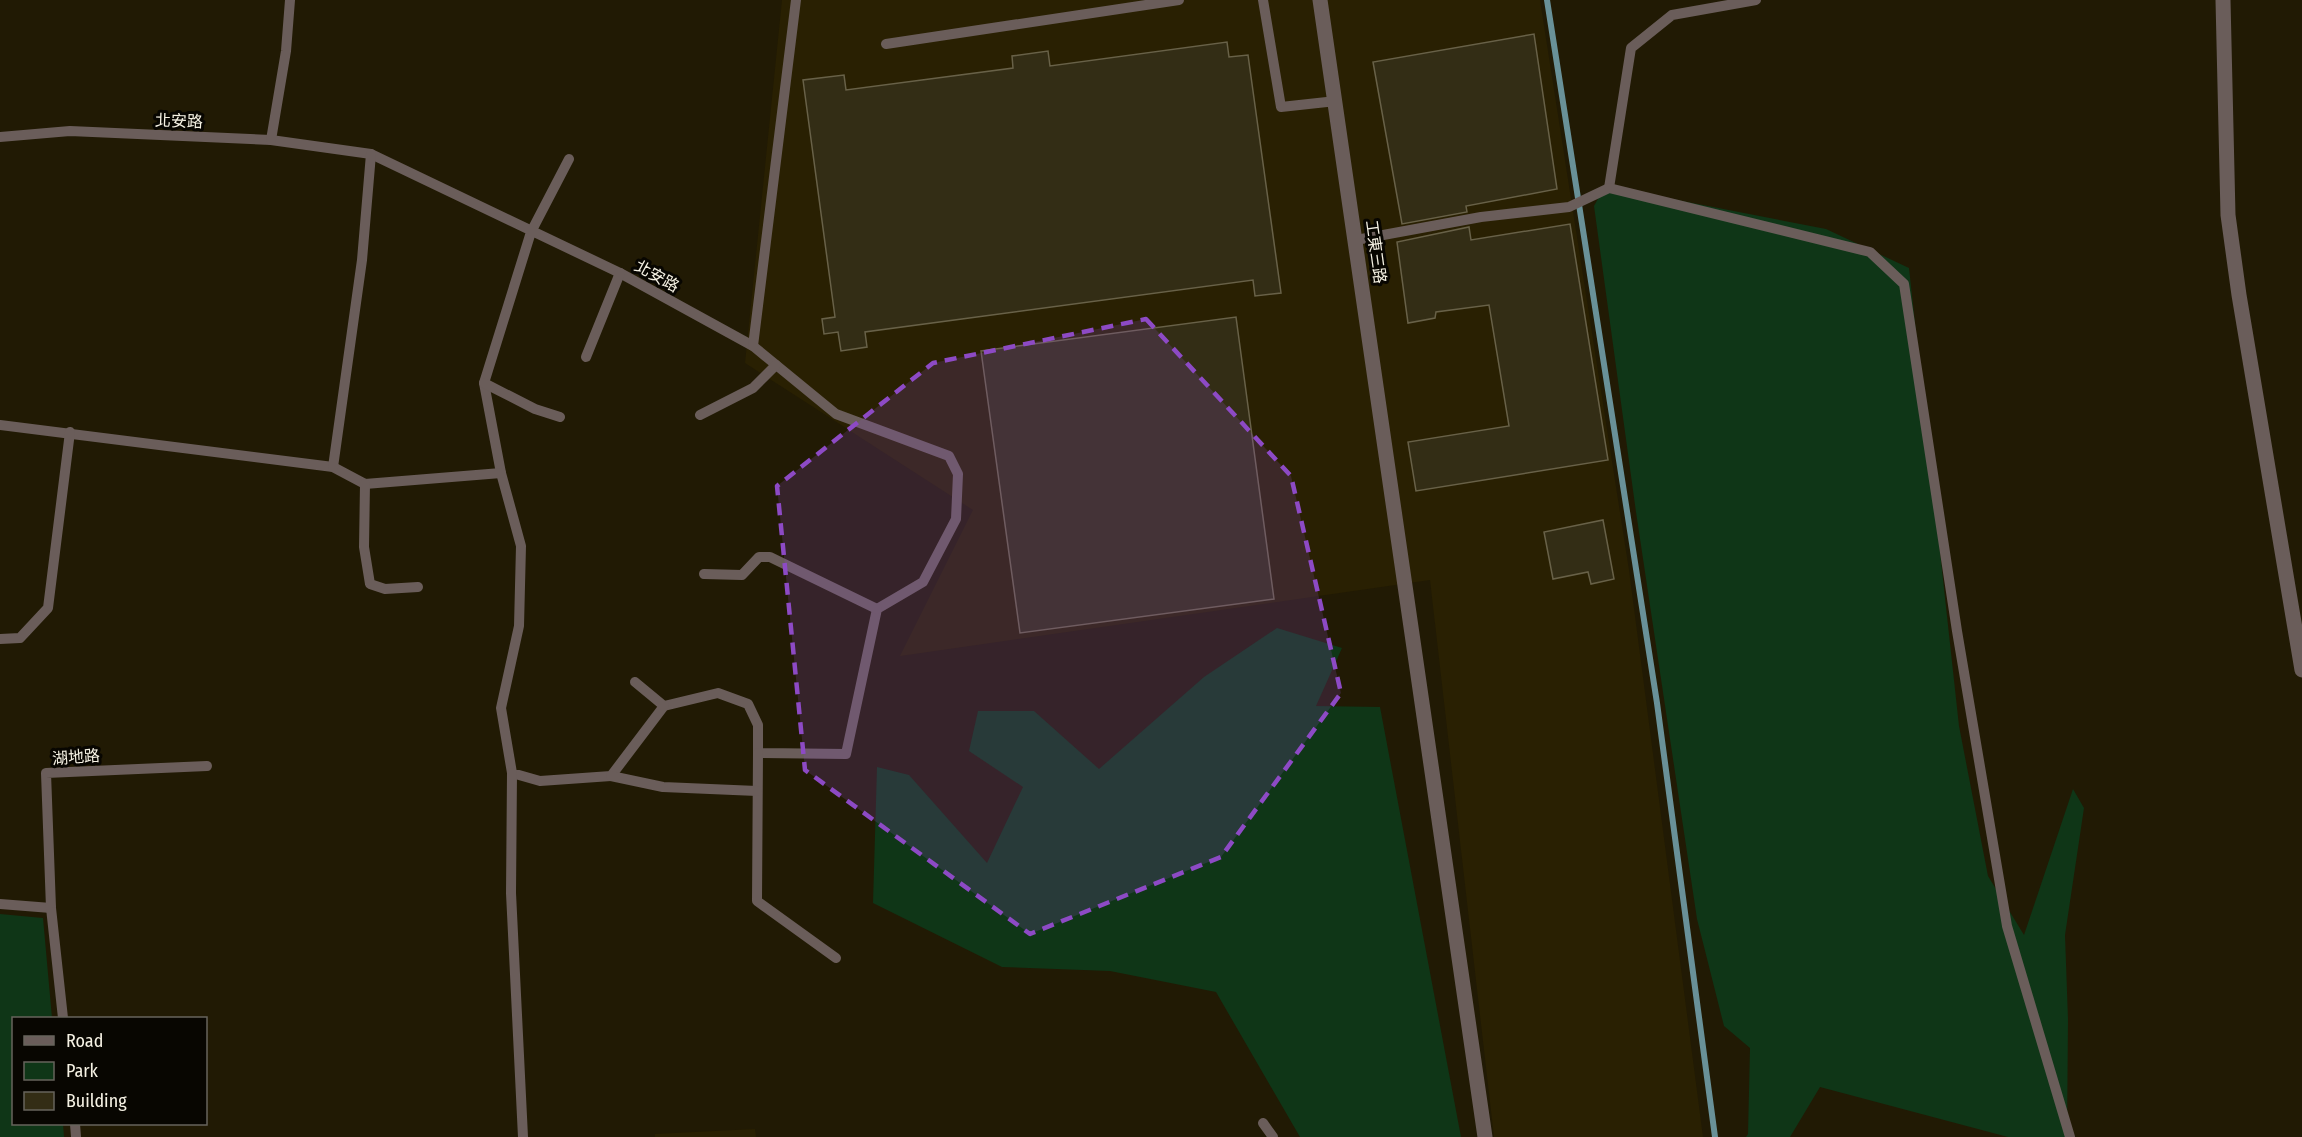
<svg xmlns="http://www.w3.org/2000/svg" width="2302" height="1137" font-family="'Fira Sans Condensed','Noto Sans TC',sans-serif">
<rect width="100%" height="100%" fill="#211a04"/>
<g fill="#292002">
<path d="M782,0H1540L1629,570L1703,1137H1494L1430,580L900,656L973,510L745,363Z"/>
<path d="M755,1129L756,1137H655V1134Z"/>
</g>
<g fill="#0f3617">
<path d="M1605,186L1826,229L1909,268L1959,726L1988,876L2024,935L2073,789L2084,808L2065,935L2068,1019L2067,1137H2008L1820,1087L1790,1137H1746L1748,1134L1750,1048L1724,1026L1697,919L1636,512L1594,206Z"/>
<path d="M1277,628L1342,648L1316,706L1380,707L1461,1137H1300L1216,992L1110,971L1002,967L873,903L877,767L909,775L987,863L1023,787L969,751L978,711H1034L1099,769L1204,677Z"/>
<path d="M0,914L43,918L52,1018H14V1124H63L64,1137H0Z"/>
</g>
<g fill="none" stroke-linecap="round" stroke-linejoin="round">
<path stroke="#699198" stroke-width="6" d="M1547,0L1657,703L1715,1137"/>
</g>
<g fill="#332d15" stroke="#686148" stroke-width="1.5">
<path d="M1534,34L1557,189L1466,206L1467,212L1402,224L1373,62Z"/>
<path d="M1227,42L1229,57L1248,55L1281,293L1255,296L1253,280L865,332L867,347L841,351L838,332L824,334L822,319L835,317L803,80L844,75L846,90L1013,68L1012,56L1048,51L1050,66Z"/>
<path d="M1570,224L1608,460L1416,491L1408,442L1509,426L1489,305L1436,312L1435,318L1408,323L1397,242L1469,227L1471,240Z"/>
<path d="M1236,317L1274,599L1020,633L981,351Z"/>
<path d="M1603,520L1614,579L1591,584L1588,572L1553,579L1544,532Z"/>
</g>
<g fill="none" stroke-linecap="round" stroke-linejoin="round">
<g stroke="#6a5d5a" stroke-width="10">
<path d="M1263,0L1281,107L1336,101"/>
<path d="M886,44L1179,0"/>
<path d="M0,137L70,131L271,140L371,154L620,273L753,346L836,414L949,456L958,474L956,519L923,582L877,609L846,754L758,753V725L748,704L718,693L664,706L611,776L540,781L512,773L501,708L519,626L521,546L501,473L484,383L531,232L569,159"/>
<path d="M271,140L286,51L290,0"/>
<path d="M1609,188L1631,48L1672,15L1756,0"/>
<path d="M1356,240L1481,217L1569,207L1609,188L1870,252L1904,284L1957,631L2007,926L2070,1137"/>
<path d="M753,346L796,0"/>
<path d="M586,357L620,273"/>
<path d="M484,383L535,409L560,417"/>
<path d="M700,415L753,388L776,365"/>
<path d="M0,425L333,467L365,484L501,473"/>
<path d="M333,467L362,260L371,154"/>
<path d="M365,484L364,547L370,584L385,589L418,587"/>
<path d="M704,574L742,575L759,557H770L877,609"/>
<path d="M0,639L20,638L48,608L70,432"/>
<path d="M635,682L664,706"/>
<path d="M758,753L757,901L836,958"/>
<path d="M512,773L511,893L523,1137"/>
<path d="M611,776L663,787L757,791"/>
<path d="M0,904L51,908"/>
<path d="M63,1018L51,908L46,773L207,766"/>
<path d="M1263,1123L1273,1137"/>
<path d="M75,1124L76,1137"/>
</g>
<g stroke="#6a5d5a" stroke-width="15">
<path d="M1320,0L1485,1137"/>
<path d="M2223,0L2228,215L2239,295L2302,670"/>
</g>
</g>
<path fill="#8d4ac5" fill-opacity="0.2" stroke="#8d4ac5" stroke-width="4.5" stroke-dasharray="12 8" stroke-linejoin="round" d="M1146,319L1291,476L1341,693L1221,857L1030,934L805,770L777,486L933,363Z"/>
<g text-anchor="middle" dominant-baseline="central" stroke-width="6" stroke-linejoin="round" paint-order="stroke">
<g font-size="16" fill="#f6f2e4" stroke="#080601">
<text transform="translate(179 121) rotate(2)">北安路</text>
<text transform="translate(1376 252) rotate(82)">工東三路</text>
<text transform="translate(657 276) rotate(29)">北安路</text>
<text transform="translate(76 757) rotate(-4)">湖地路</text>
</g>
</g>
<rect x="12" y="1017" width="195" height="108" fill="#080601" stroke="#67645c" stroke-width="1.5"/>
<rect x="24" y="1036" width="30" height="9" fill="#6a5d5a" stroke="#67645c" stroke-width="1.5"/>
<text x="66" y="1047" font-size="18" fill="#f6f2e4">Road</text>
<rect x="24" y="1062" width="30" height="18" fill="#0f3617" stroke="#67645c" stroke-width="1.5"/>
<text x="66" y="1077" font-size="18" fill="#f6f2e4">Park</text>
<rect x="24" y="1092" width="30" height="18" fill="#332d15" stroke="#67645c" stroke-width="1.5"/>
<text x="66" y="1107" font-size="18" fill="#f6f2e4">Building</text>
</svg>
